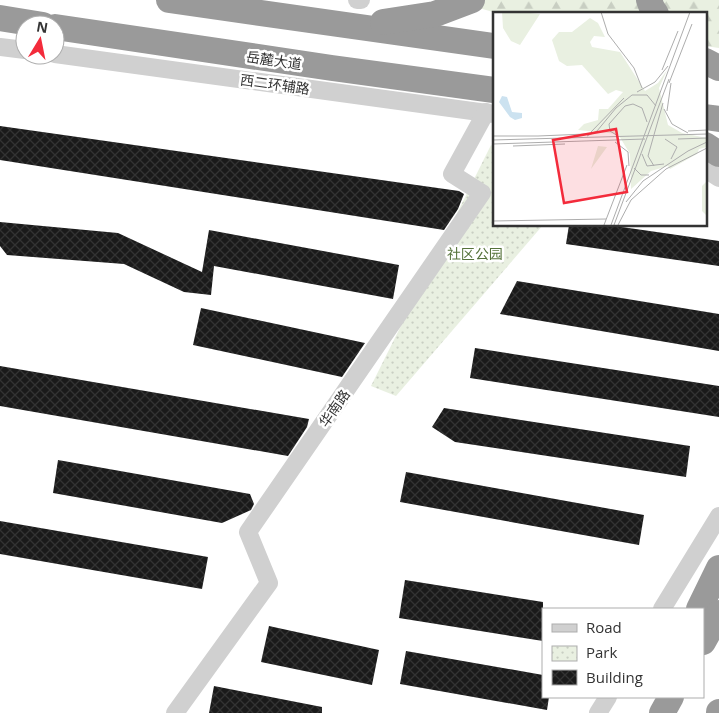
<svg xmlns="http://www.w3.org/2000/svg" width="719" height="713" font-family="'Open Sans','Noto Sans SC',sans-serif">
<defs>
<pattern id="forest-firs" width="22" height="20" patternUnits="userSpaceOnUse" patternTransform="scale(1.25)"><rect width="22" height="20" fill="#e9f0e1"/><path d="M5 1l3.5 6h-7zM16 11l3.5 6h-7z" fill="#c8cec2"/></pattern>
<pattern id="park-dots" width="8" height="8" patternUnits="userSpaceOnUse" patternTransform="scale(1.25)"><rect width="8" height="8" fill="#e9f0e1"/><path d="M2 2h.1M6 6h.1" fill="none" stroke="#c8cec2" stroke-width="1.8" stroke-linecap="round"/></pattern>
<pattern id="building-cross-hatch" width="8" height="8" patternUnits="userSpaceOnUse" patternTransform="scale(1.25)"><rect width="8" height="8" fill="#1a1a1a"/><path d="M0 0l8 8M0 8l8-8" fill="none" stroke="#333"/></pattern>
</defs>
<rect width="100%" height="100%" fill="#fff"/>
<path fill="url(#forest-firs)" d="M451,0H719V48L705,46V14H500Z"/>
<path fill="url(#park-dots)" d="M491,145L494,147V225H543L396,396L371,386Z"/>
<g fill="url(#building-cross-hatch)">
<path d="M0,126L459,191L464,194L458,209L444,230L0,160Z"/>
<path d="M0,222L118,233L202,272L209,230L399,265L393,299L214,266L211,295L184,292L124,264L7,255L0,246Z"/>
<path d="M569,225H608L719,241V266L566,244Z"/>
<path d="M517,281L719,314V351L500,314Z"/>
<path d="M201,308L365,343L342,377L193,345Z"/>
<path d="M475,348L719,386V417L470,378Z"/>
<path d="M0,366L309,419L307,427L288,456L0,406Z"/>
<path d="M444,408L690,446L686,477L455,442L432,427Z"/>
<path d="M58,460L250,494L254,504L251,510L222,523L53,493Z"/>
<path d="M406,472L644,515L639,545L400,502Z"/>
<path d="M0,521L208,557L202,589L0,554Z"/>
<path d="M405,580L543,602V641L399,618Z"/>
<path d="M269,626L379,650L372,685L261,662Z"/>
<path d="M406,651L543,675V697H549L547,710L400,684Z"/>
<path d="M214,686L322,707V713H209Z"/>
</g>
<g fill="none" stroke-linecap="round" stroke-linejoin="round">
<g stroke="#d0d0d0" stroke-width="18">
<path d="M357,0H361"/>
<path d="M0,47L25,50"/>
<path d="M55,54L494,114"/>
<path d="M705,169L719,178"/>
<path d="M662,609L719,516"/>
<path d="M175,713L269,583L248,532L482,193L452,174L486,112"/>
<path d="M598,713L608,697"/>
</g>
<g stroke="#9a9a9a" stroke-width="26">
<path d="M169,0L494,46"/>
<path d="M649,0L652,8L656,14"/>
<path d="M0,18L43,25"/>
<path d="M383,22L435,14L472,0"/>
<path d="M55,27L332,68L494,90"/>
<path d="M705,61L719,68"/>
<path d="M705,117L719,119"/>
<path d="M705,145L719,154"/>
<path d="M699,609L719,568"/>
<path d="M703,642L719,613"/>
<path d="M662,713L671,697"/>
<path d="M719,713V712"/>
</g>
</g>
<g text-anchor="middle" dominant-baseline="central" stroke-width="5" stroke-linejoin="round" paint-order="stroke">
<g font-size="14" fill="#333" stroke="#fff">
<text transform="translate(274 60) rotate(8)">岳麓大道</text>
<text transform="translate(275 84) rotate(8)">西二环辅路</text>
<text transform="translate(334 408) rotate(-55)">华南路</text>
</g>
<g font-size="14" fill="#56733b" stroke="#fff">
<text x="475" y="253">社区公园</text>
</g>
</g>
<g transform="translate(493 12)">
<rect width="214" height="214" fill="#fff"/>
<path d="M97,6L105,11L112,25L101,24L97,30L99,35L127,40L152,79L165,71L174,58L166,76L175,113L189,121L214,126V135L206,137L204,142L177,157L175,154L158,159L138,177L137,142L125,122L85,118L91,112L105,108L106,97H115L130,80L123,78L115,82L89,53L74,54L66,49L59,28L66,20H79Z" fill="#e9f0e1"/>
<path d="M9,0H27L47,2L27,33L18,29L10,16ZM105,134L114,135L98,157Z" fill="#e9f0e1"/>
<path d="M214,169V204L209,199V174Z" fill="#e9f0e1"/>
<path d="M9,84L14,85L19,100L29,101V106L22,108L17,105L6,90Z" fill="#cce2f0"/>
<path fill="none" stroke="#adadad" stroke-width="1" d="M108,0L115,22L141,56L149,76M169,58L185,19M176,71L199,12M144,80L162,70L175,54M171,97L179,112L195,121M174,99L178,71M195,119L214,118M98,120L131,86M0,124H45M45,124L93,122M94,124L104,119L123,96L139,83H154L163,94M125,124L117,119L116,112L132,94L140,92L149,96L154,110M172,127L184,135L178,147M185,127L214,126M0,128L214,122M122,130L135,140L136,154M0,132L152,127M46,133L72,132M20,134L46,133M149,142L154,154L171,152M161,154L155,144L170,91M141,156L148,163H156M133,190L150,169L195,139L214,130M0,209L113,207M111,213L134,153M118,213L197,0M121,213L176,67M125,213L138,188L173,157L214,136"/>
<path fill="#f32b3b" fill-opacity="0.15" stroke="#f32b3b" stroke-width="2.5" d="M123,117L134,180L71,191L60,128Z"/>
<rect width="214" height="214" fill="none" stroke="#333" stroke-width="2.5"/>
</g>
<rect x="542" y="608" width="162" height="90" fill="#ffffff" stroke="#adadad"/>
<rect x="552" y="624" width="25" height="8" fill="#d0d0d0" stroke="#adadad"/>
<text x="586" y="633" font-size="15" fill="#333333">Road</text>
<rect x="552" y="646" width="25" height="15" fill="url(#park-dots)" stroke="#adadad"/>
<text x="586" y="658" font-size="15" fill="#333333">Park</text>
<rect x="552" y="670" width="25" height="15" fill="url(#building-cross-hatch)" stroke="#adadad"/>
<text x="586" y="683" font-size="15" fill="#333333">Building</text>
<g transform="translate(40 40) rotate(10)"><circle r="24" fill="#ffffff" stroke="#adadad"/>
<path d="M0-4L9 19L0 12L-9 19Z" fill="#f32b3b"/>
<text y="-8" font-size="14" font-weight="bold" text-anchor="middle" fill="#333333">N</text>
</g>
</svg>
